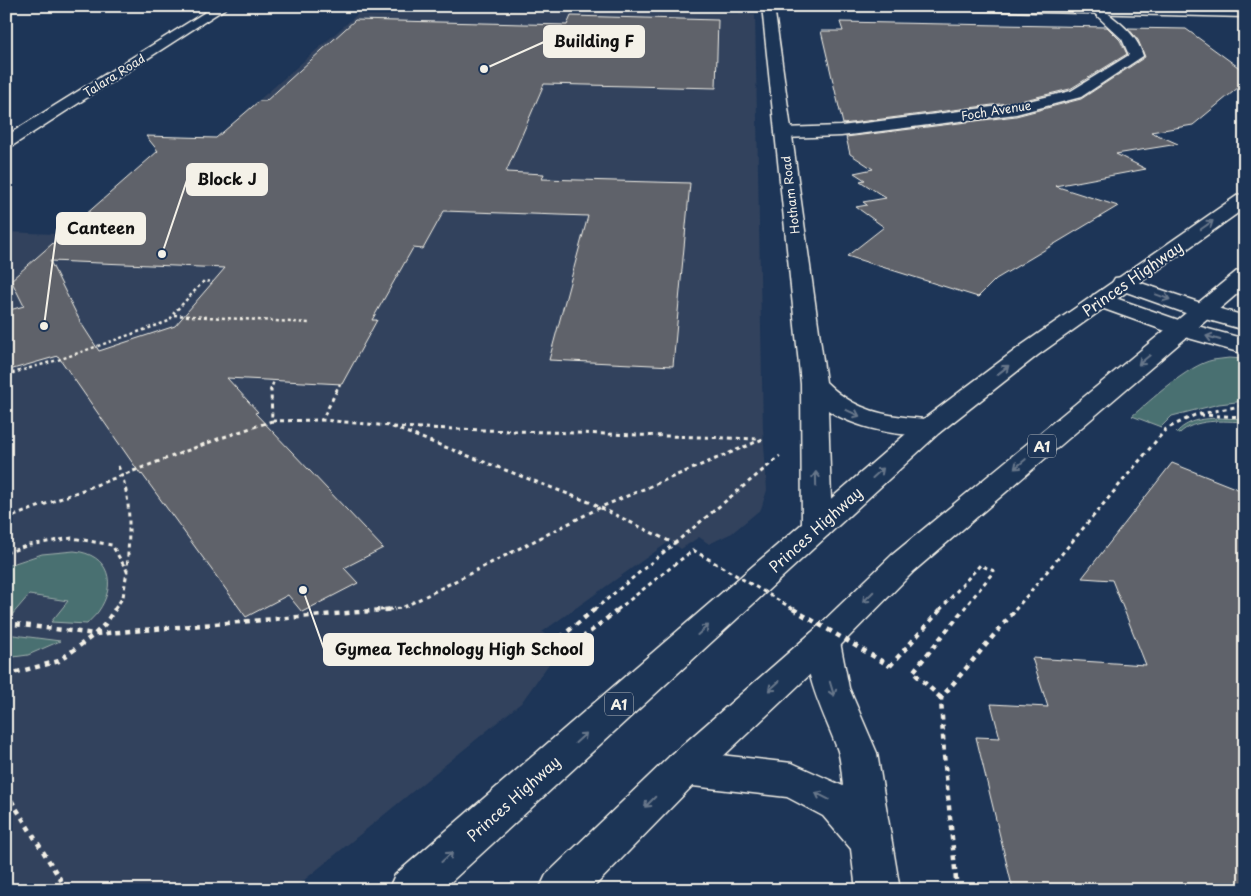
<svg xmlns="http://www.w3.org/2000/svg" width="1251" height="896" font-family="'Playpen Sans',sans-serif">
<rect width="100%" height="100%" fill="#1d3557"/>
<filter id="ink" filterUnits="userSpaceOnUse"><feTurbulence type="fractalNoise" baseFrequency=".02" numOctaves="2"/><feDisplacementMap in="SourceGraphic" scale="10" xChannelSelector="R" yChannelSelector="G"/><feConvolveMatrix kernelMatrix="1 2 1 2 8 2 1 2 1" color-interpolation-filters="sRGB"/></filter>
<g filter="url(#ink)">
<path fill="#31425d" d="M367,6L755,14L763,429L767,490L761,509L732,533L709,544L699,537L681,549L670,541L542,632L561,647L521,703L292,890H6V232L103,236Z"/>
<g fill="#4a6f71" stroke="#9fb0ac">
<path d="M1229,358L1245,359V401L1219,404L1172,416L1161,427L1132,416C1150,401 1188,365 1213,360C1218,359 1224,359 1229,358Z"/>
<path d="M1218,418L1245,419V422C1224,421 1194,418 1179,434L1176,433C1188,420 1201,419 1218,418Z"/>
<path d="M74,551C109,554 118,584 98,612C95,616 90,620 87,624L51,622L68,601L29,595L11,616L6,615V566L42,554Z"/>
<path d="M6,634L60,641L28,655L6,658Z"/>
</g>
<g fill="#5f626a" stroke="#f4f1e8" fill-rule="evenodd">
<path d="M571,16L718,20L716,88L544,84L506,172L544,174L542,179L690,183L673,366L549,360L588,216L444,211L423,249L413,248L372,320H377L342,384L227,378L258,412L255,413L383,548L344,568L358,583L302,612L288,595L246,617L142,474L141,475L58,356L6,371V311L24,306L11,280L158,151L146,136L216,138L259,101H266L355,20L567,25ZM50,261L225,268L175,326L99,351L81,323Z"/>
<path d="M840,22L1107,27L1120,40L1127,54L1070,89L1016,102L843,124L821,31H843Z"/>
<path d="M1128,28L1186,29L1245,72V82L1193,125L1151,132L1178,144L1116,154L1146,169L1055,186L1118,206L996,279L978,297L847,256L884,227L856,207L867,205L863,202L886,198L860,181L865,180L854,173L873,169L850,154L846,137L1016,116L1081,99L1145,57L1138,40Z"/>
<path d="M1172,463L1245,492V890H1013L976,737L1000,738L991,704L1048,707L1032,658L1146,665L1112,580L1082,578Z"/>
</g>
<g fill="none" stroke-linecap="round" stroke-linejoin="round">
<g stroke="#f4f1e8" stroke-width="3">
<g id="minor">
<path d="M215,6H229L12,146L6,148V136Z"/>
<path d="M1098,8L1102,9C1119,22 1137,34 1143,56L1081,97L1016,114L841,136L783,138L777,136L775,133L777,130L783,128L841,126L1016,104L1071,91L1129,55L1122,39L1092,11Z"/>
<path d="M823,629L835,633L840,642L849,688L877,753L900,890H856L851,849L823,816L787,797L684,785L670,780L664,768L670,756L684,751L792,763L843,786C842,775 841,762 838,751C828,721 795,662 811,633Z"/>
</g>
</g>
<g stroke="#f4f1e8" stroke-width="3">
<g id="tertiary">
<path d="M762,6H774L826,382C848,404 873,414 904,417C916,419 928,418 939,421L943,427L939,433C908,440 854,428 828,410L832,528L828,535L817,538L806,535L802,528L801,384Z"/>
<path d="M1123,277L1210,306L1245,316V330L1194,316L1115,288L1112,283L1115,278Z"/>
<path d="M1101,293L1190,324L1245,339V354L1174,334L1093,305L1090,300L1093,295Z"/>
</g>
</g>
<g stroke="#f4f1e8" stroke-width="3">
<path id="primary" d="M911,6H1092L1245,9V17L917,9Z"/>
</g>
<g stroke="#f4f1e8" stroke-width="3">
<g id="trunk">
<path d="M1245,194V208L1038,355L939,433L442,890H388L395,875L921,421L1022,345L1238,195Z"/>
<path d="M1245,270V287L914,571L835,651L698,780L591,890H539L546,875L670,756L811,633L892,555L1237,271Z"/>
</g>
</g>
<g stroke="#f4f1e8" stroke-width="2.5" stroke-dasharray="3 3" stroke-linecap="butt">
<path d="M173,314L204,281L213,282"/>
<path d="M6,375L61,359L169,321L173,315L310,323"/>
<path d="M270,391L274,381"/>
<path d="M336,391L340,384"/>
</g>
<g stroke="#f4f1e8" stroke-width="3" stroke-dasharray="4 4" stroke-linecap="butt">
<path d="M337,390L322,420L390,426L589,502L675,544"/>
<path d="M1200,415L1245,417"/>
<path d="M272,421L322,420"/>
<path d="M393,427L759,439"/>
<path d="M118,466C133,499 129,535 127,570"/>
<path d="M6,519L218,439L272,421L271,390"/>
<path d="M6,553L29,545L72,538L112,545L127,571L123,597L114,610"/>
<path d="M380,610L402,608L601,507L763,439"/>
<path d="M594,610L780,456"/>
<path d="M617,610L693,550"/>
<path d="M940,610L980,565L994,571L963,610"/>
<path d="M1015,610L1166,429L1195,415L1245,405"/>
</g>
<g stroke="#f4f1e8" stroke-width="4.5" stroke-dasharray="5 5" stroke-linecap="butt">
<path d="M595,609L561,637L573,645L619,609"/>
<path d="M6,623L95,634L395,609"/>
<path d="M890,666L941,609"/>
<path d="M6,675L59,661L95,634L105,624L115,609"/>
<path d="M941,698L913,672L964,609"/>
<path d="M6,792L67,890"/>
<path d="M957,890L944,755L941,698L1016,609"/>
</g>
<use href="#minor" fill="#1d3557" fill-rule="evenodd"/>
<use href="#tertiary" fill="#1d3557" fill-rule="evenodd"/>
<use href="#primary" fill="#1d3557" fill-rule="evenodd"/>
<use href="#trunk" fill="#1d3557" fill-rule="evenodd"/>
<path stroke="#f4f1e8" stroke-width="3" stroke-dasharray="4 4" stroke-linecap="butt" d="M693,550L795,610"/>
<path stroke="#f4f1e8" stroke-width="4.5" stroke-dasharray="5 5" stroke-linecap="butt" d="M793,609L890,666"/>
</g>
<defs><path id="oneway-shaft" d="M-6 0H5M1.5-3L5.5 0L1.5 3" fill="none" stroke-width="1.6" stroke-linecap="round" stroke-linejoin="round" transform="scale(1.25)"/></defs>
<g stroke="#68778a">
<use href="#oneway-shaft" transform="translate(1207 225) rotate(-35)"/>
<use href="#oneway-shaft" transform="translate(1163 297) rotate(20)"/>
<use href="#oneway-shaft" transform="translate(1213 338) rotate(-164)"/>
<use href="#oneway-shaft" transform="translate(1144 360) rotate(140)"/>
<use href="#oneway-shaft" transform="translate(1003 370) rotate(-38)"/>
<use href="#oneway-shaft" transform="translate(853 413) rotate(25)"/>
<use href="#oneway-shaft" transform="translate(1020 464) rotate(140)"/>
<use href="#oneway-shaft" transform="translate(878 473) rotate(-42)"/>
<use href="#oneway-shaft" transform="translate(816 479) rotate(-91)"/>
<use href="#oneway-shaft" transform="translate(868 597) rotate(135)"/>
<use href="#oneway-shaft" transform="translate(703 630) rotate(-42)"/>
<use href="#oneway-shaft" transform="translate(774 686) rotate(138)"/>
<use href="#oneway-shaft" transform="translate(832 689) rotate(73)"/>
<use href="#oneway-shaft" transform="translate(581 738) rotate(-42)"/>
<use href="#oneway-shaft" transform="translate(822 796) rotate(-153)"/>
<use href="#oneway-shaft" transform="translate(650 802) rotate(135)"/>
<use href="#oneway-shaft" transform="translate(447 857) rotate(-42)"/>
</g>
</g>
<g text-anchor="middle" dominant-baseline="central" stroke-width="4" stroke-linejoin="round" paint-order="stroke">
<g font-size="12" fill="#f4f1e8" stroke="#1d3557">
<text transform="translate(114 75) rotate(-32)">Talara Road</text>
<text transform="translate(996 110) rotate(-9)">Foch Avenue</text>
<text transform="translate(790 195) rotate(-97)">Hotham Road</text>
</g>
<g fill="#1d3557" stroke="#b4b9bc" stroke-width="1">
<rect x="1028" y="434.5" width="28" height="23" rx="4"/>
<rect x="605" y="692.5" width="28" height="23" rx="4"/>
</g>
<g font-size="14" font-weight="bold" fill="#f4f1e8">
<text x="1042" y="446">A1</text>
<text x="619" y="704">A1</text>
</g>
<g font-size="15" fill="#f4f1e8" stroke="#1d3557">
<text transform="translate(1132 278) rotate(-35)">Princes Highway</text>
<text transform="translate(815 529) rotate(-42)">Princes Highway</text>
<text transform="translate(513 798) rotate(-42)">Princes Highway</text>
</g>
</g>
<path fill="none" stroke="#f4f1e8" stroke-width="2" d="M484 69L544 42M162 254L187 180M44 326L57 228M303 590L324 649"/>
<g fill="#f4f1e8" stroke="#1d3557" stroke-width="2">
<circle cx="484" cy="69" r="5"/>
<circle cx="162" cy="254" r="5"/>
<circle cx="44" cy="326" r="5"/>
<circle cx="303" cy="590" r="5"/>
</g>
<g fill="#f4f1e8" stroke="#f4f1e8" stroke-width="2">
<rect x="544" y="26" width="100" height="31" rx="5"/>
<rect x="187" y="164" width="80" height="31" rx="5"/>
<rect x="57" y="213" width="88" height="31" rx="5"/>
<rect x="324" y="634" width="269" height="31" rx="5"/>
</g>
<g font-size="16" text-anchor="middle" font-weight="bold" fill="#111">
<text x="594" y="47">Building F</text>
<text x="227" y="185">Block J</text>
<text x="101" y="234">Canteen</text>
<text x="459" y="655">Gymea Technology High School</text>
</g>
<rect width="1251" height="896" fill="none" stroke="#1d3557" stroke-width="25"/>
<rect x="12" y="12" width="1226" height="871" fill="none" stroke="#f4f1e8" stroke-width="2" filter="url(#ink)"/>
</svg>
